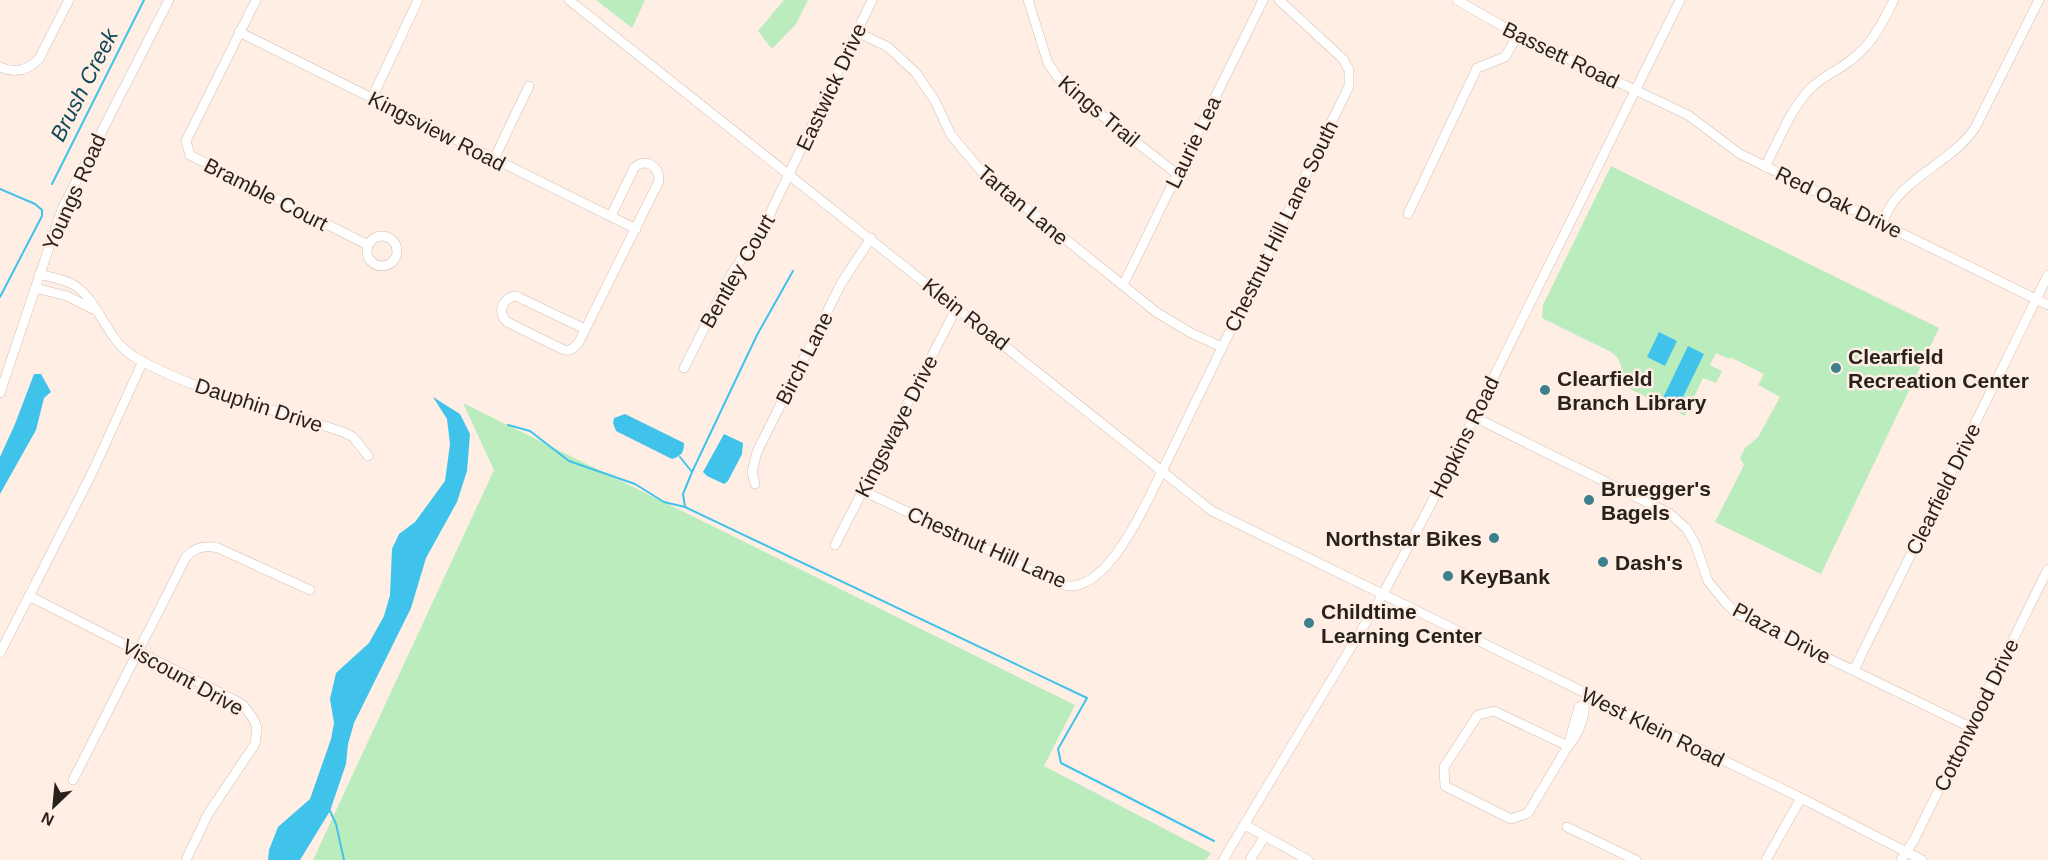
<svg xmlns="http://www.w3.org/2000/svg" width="2048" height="860" font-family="Arial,sans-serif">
<rect width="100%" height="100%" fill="#ffeee4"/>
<g fill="#bbecbd">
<path d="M596,0H645L632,28Z"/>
<path d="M784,0H808L796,24L772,49L758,31Z"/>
<path d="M1611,166L1939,328L1821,574L1715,522L1744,465L1740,458L1745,448L1758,437L1780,397L1758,385L1764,374L1730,357L1729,359L1716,353L1710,365L1722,371L1716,383L1703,378L1685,416L1620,384C1623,370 1623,361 1611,352L1542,318L1543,305Z"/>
<path d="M463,403L1075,705L1044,766L1211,853L1206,860H313L494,470Z"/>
</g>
<g fill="#40c3eb">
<path d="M1659,332L1677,341L1665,366L1647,357Z"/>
<path d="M1688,346L1704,354L1679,405L1663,398Z"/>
<path d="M34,374H41L51,392L44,398L36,430L0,494V457L15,424Z"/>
<path d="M433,397L460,414L470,434L467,471L457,502L426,558L411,608L354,723L348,744L346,764L330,811L300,860H268L269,850L278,827L310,799L331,739L334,723L330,699L336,673L369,643L384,616L390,595L392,549L399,534L415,522L445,481L450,444L447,419Z"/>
<path d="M625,414L684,443C684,453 681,456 672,459L616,431L613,423L614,418Z"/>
<path d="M724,434L743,443L742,454L728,481L724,484L707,476L703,472Z"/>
</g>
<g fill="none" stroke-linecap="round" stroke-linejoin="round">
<g stroke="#40c3eb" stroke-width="2">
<path d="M52,184L144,0"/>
<path d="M0,189L35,204L42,210V216L0,297"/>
<path d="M793,271L757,335L692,472L683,494L685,507L1087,698L1058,749L1061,763L1214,841"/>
<path d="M508,425L530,431L569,461L635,484L664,502L685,507"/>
<path d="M680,457L692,472"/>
<path d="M330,811L336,824L344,860"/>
</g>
<g stroke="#d2bfb2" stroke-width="10">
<g id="minor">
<path d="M256,0L186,141L190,155L368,245"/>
<path d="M569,0L1212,511L1801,798L1922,860"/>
<path d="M1028,0L1048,63L1063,85L1177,174"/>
<path d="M1457,0L1518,35L1688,115L1740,154L2048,305"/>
<path d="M239,32L636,229"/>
<path d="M857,32L888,47L916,73L935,101L951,135L982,172L1156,312L1191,333L1222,347"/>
<path d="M0,67C15,74 28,70 39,59L69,0"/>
<path d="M372,98L418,0"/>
<path d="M494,159L529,86"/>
<path d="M1765,167C1779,140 1789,112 1809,90C1821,77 1837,71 1851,60C1872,45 1882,23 1894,0"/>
<path d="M1408,214L1477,68L1505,57L1518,35"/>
<path d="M1882,224C1884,218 1887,212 1890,207C1911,174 1951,162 1975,128L2039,0"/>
<circle cx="382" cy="251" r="15"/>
<path d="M39,274C51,277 64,279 74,285C100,301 105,340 136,358C202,395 273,408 343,432L353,437L368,456"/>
<path d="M1123,285L1263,0"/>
<path d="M35,288L67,296L93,309"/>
<path d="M585,329L516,296C502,298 497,313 507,322L564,350C571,351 574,348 579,342L659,181C659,166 646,157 634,168L611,216"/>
<path d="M684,368L732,273L766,222L872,0"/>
<path d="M0,393L62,209L169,0"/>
<path d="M1474,417L1669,513L1686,528L1695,543L1708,581L1725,602L1737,614L1970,727"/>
<path d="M755,484L752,472L757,452L842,282L871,238"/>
<path d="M863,491L1063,585C1101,595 1135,525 1149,498L1349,86V70L1343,59L1279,0"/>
<path d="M835,545L957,307"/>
<path d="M29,596L238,702L244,706L254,720L257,728L255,744L208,814L186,860"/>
<path d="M0,653L92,473L143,361"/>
<path d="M1854,670L2048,275"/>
<path d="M1568,746L1494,711L1478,715L1444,767L1445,786L1511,819L1528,813L1568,746C1576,738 1586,717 1584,705L1579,707L1568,746"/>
<path d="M73,780L186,557C195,547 205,545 218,548L310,590"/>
<path d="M1245,825L1308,860"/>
<path d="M1567,827L1636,860"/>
<path d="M1223,860L1383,594L1430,506L1680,0"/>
<path d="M1250,860L1265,836"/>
<path d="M1766,860L1801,798"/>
<path d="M1901,860L1914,840L2048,569"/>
</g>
</g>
<use href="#minor" stroke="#fff" stroke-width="9"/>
</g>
<g fill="#3b808c" stroke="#ffeee4" stroke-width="2">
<circle cx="1836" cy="368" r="6"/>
<circle cx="1545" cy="390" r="6"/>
<circle cx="1589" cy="500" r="6"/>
<circle cx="1494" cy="538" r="6"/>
<circle cx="1603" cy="562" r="6"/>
<circle cx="1448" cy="576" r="6"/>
<circle cx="1309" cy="623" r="6"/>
</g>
<g text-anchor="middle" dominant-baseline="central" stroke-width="5" stroke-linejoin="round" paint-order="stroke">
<g font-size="21" fill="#28211c" stroke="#ffeee4">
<text transform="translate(1561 55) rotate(26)">Bassett Road</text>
<text transform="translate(831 87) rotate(-65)">Eastwick Drive</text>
<text transform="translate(1099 111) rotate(40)">Kings Trail</text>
<text transform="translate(437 131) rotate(27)">Kingsview Road</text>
<text transform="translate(1193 142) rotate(-64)">Laurie Lea</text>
<text transform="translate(74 192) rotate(-66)">Youngs Road</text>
<text transform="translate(266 194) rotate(27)">Bramble Court</text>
<text transform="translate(1839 202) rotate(26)">Red Oak Drive</text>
<text transform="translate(1023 205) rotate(40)">Tartan Lane</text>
<text transform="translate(1281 226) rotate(-64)">Chestnut Hill Lane South</text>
<text transform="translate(737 271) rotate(-60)">Bentley Court</text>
<text transform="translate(966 314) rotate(38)">Klein Road</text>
<text transform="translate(804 358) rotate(-63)">Birch Lane</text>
<text transform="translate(259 405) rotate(18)">Dauphin Drive</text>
<text transform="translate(896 426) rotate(-63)">Kingswaye Drive</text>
<text transform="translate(1464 437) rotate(-64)">Hopkins Road</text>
<text transform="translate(1943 489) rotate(-64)">Clearfield Drive</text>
<text transform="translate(987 547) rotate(24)">Chestnut Hill Lane</text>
<text transform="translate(1782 633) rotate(28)">Plaza Drive</text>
<text transform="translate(183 677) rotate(29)">Viscount Drive</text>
<text transform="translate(1976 715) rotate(-64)">Cottonwood Drive</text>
<text transform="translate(1653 727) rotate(26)">West Klein Road</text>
</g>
<g font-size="21" font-weight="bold" fill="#28211c" stroke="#ffeee4" text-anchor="start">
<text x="1848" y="356">Clearfield<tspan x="1848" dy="24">Recreation Center</tspan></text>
<text x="1557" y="378">Clearfield<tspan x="1557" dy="24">Branch Library</tspan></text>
<text x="1601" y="488">Bruegger's<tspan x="1601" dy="24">Bagels</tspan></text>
<text x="1482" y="538" text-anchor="end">Northstar Bikes</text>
<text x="1615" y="562">Dash's</text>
<text x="1460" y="576">KeyBank</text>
<text x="1321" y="611">Childtime<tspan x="1321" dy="24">Learning Center</tspan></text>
</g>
<g font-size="22" font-style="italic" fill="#114859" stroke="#ffeee4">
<text transform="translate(84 85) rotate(-63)">Brush Creek</text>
</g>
</g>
<g transform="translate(54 806) rotate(206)" stroke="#ffeee4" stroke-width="4.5" paint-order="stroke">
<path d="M0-4.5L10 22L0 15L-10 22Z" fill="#28211c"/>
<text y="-9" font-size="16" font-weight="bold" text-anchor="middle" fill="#28211c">N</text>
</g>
</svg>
